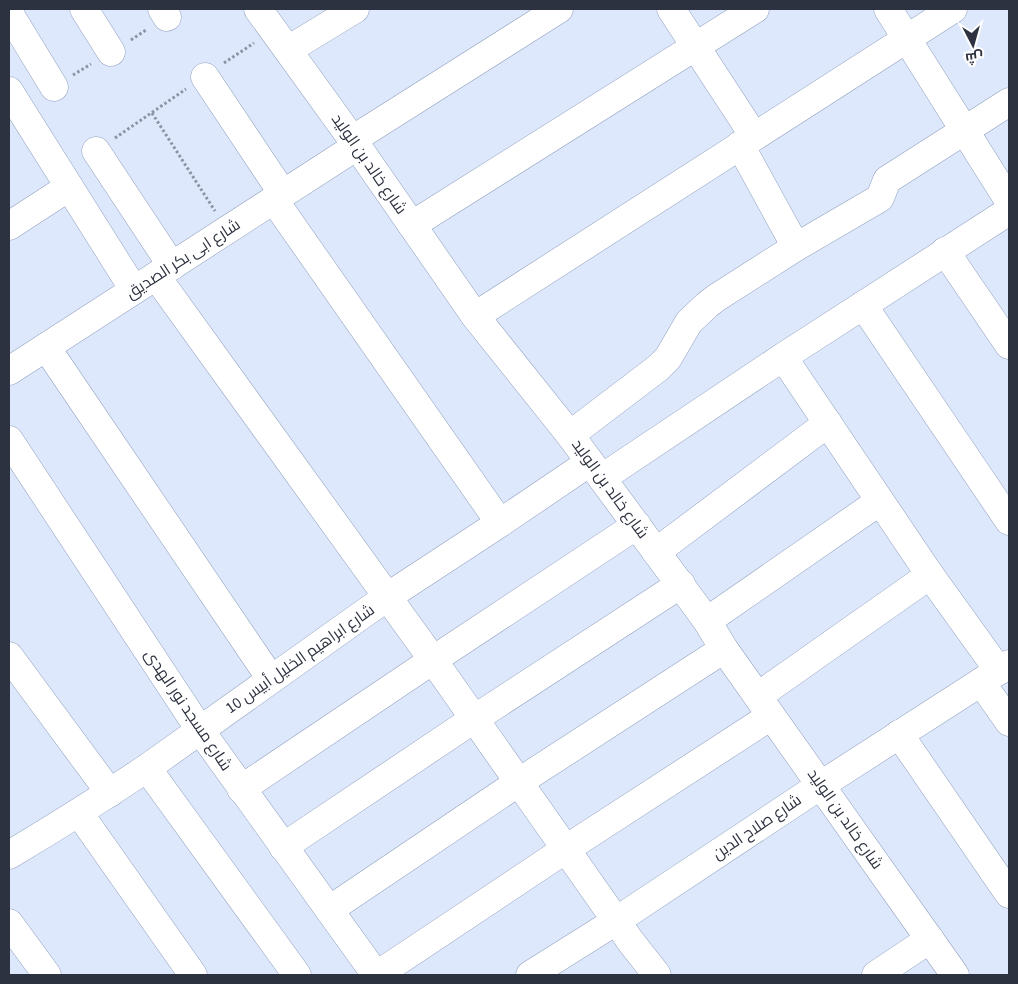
<svg xmlns="http://www.w3.org/2000/svg" width="1018" height="984" font-family="'Source Sans 3',Cairo,sans-serif">
<rect width="100%" height="100%" fill="#dee8fc"/>
<g fill="none" stroke-linecap="round" stroke-linejoin="round">
<g stroke="#90a0bf" stroke-width="29">
<g id="minor">
<path d="M84,9L111,52"/>
<path d="M162,9L167,17"/>
<path d="M258,9L357,146L475,316L570,435L707,621L724,649L955,975"/>
<path d="M671,9L754,136"/>
<path d="M888,9L1009,201"/>
<path d="M9,13L54,87"/>
<path d="M288,50L355,9"/>
<path d="M205,77L283,194"/>
<path d="M9,91L134,290"/>
<path d="M352,140L559,9"/>
<path d="M740,145L796,247"/>
<path d="M96,151L172,266"/>
<path d="M274,200L500,523"/>
<path d="M412,225L755,9"/>
<path d="M9,226L69,187"/>
<path d="M945,251L1009,345"/>
<path d="M156,276L433,660L631,942L657,975"/>
<path d="M863,305L1009,521"/>
<path d="M475,316L953,9"/>
<path d="M46,347L271,679"/>
<path d="M783,357L930,575L999,671"/>
<path d="M9,371L357,146"/>
<path d="M570,435L658,368L668,358L689,322L707,305L716,298L796,247L880,198L887,180L1009,102"/>
<path d="M9,440L200,730L376,975"/>
<path d="M602,478L783,357L1009,211"/>
<path d="M656,552L828,423"/>
<path d="M707,621L880,501"/>
<path d="M9,656L110,793"/>
<path d="M981,682L1009,722"/>
<path d="M758,696L930,575"/>
<path d="M899,734L1009,894"/>
<path d="M147,768L297,975"/>
<path d="M241,789L433,660L637,525"/>
<path d="M79,813L193,975"/>
<path d="M283,847L474,719L681,584"/>
<path d="M9,855C56,827 102,798 147,768L387,597L500,523L590,462"/>
<path d="M329,910L519,782L724,649"/>
<path d="M9,923L47,975"/>
<path d="M377,975L566,849L771,716"/>
<path d="M530,975L616,921L821,785L1009,664"/>
<path d="M876,975L930,939"/>
</g>
</g>
<g stroke="#8b93a4" stroke-width="3" stroke-dasharray="2.5 2.5" stroke-linecap="butt">
<path d="M131,40L146,30"/>
<path d="M224,63L254,43"/>
<path d="M73,75L91,64"/>
<path d="M152,113L215,211"/>
<path d="M115,138L186,89"/>
</g>
<use href="#minor" stroke="#fff" stroke-width="28"/>
</g>
<g text-anchor="middle" dominant-baseline="central" stroke-width="5" stroke-linejoin="round" paint-order="stroke">
<g font-size="16" fill="#2c323f" stroke="#fff">
<text transform="translate(369 164) rotate(55)">شارع خالد بن الوليد</text>
<text transform="translate(183 259) rotate(-33)">شارع ابى بكر الصديق</text>
<text transform="translate(610 489) rotate(54)">شارع خالد بن الوليد</text>
<text transform="translate(300 659) rotate(-35)">شارع ابراهيم الخليل أبيس 10</text>
<text transform="translate(188 710) rotate(56)">شارع مسجد نور الهدى</text>
<text transform="translate(845 819) rotate(55)">شارع خالد بن الوليد</text>
<text transform="translate(757 827) rotate(-34)">شارع صلاح الدين</text>
</g>
</g>
<rect width="1018" height="984" fill="none" stroke="#2c323f" stroke-width="20"/>
<g transform="translate(973 45) rotate(174)" stroke="#ffffff" stroke-width="4" paint-order="stroke">
<path d="M0-4L9 19L0 12L-9 19Z" fill="#2c323f"/>
<text y="-8" font-size="14" font-weight="bold" text-anchor="middle" fill="#2c323f">ش</text>
</g>
</svg>
